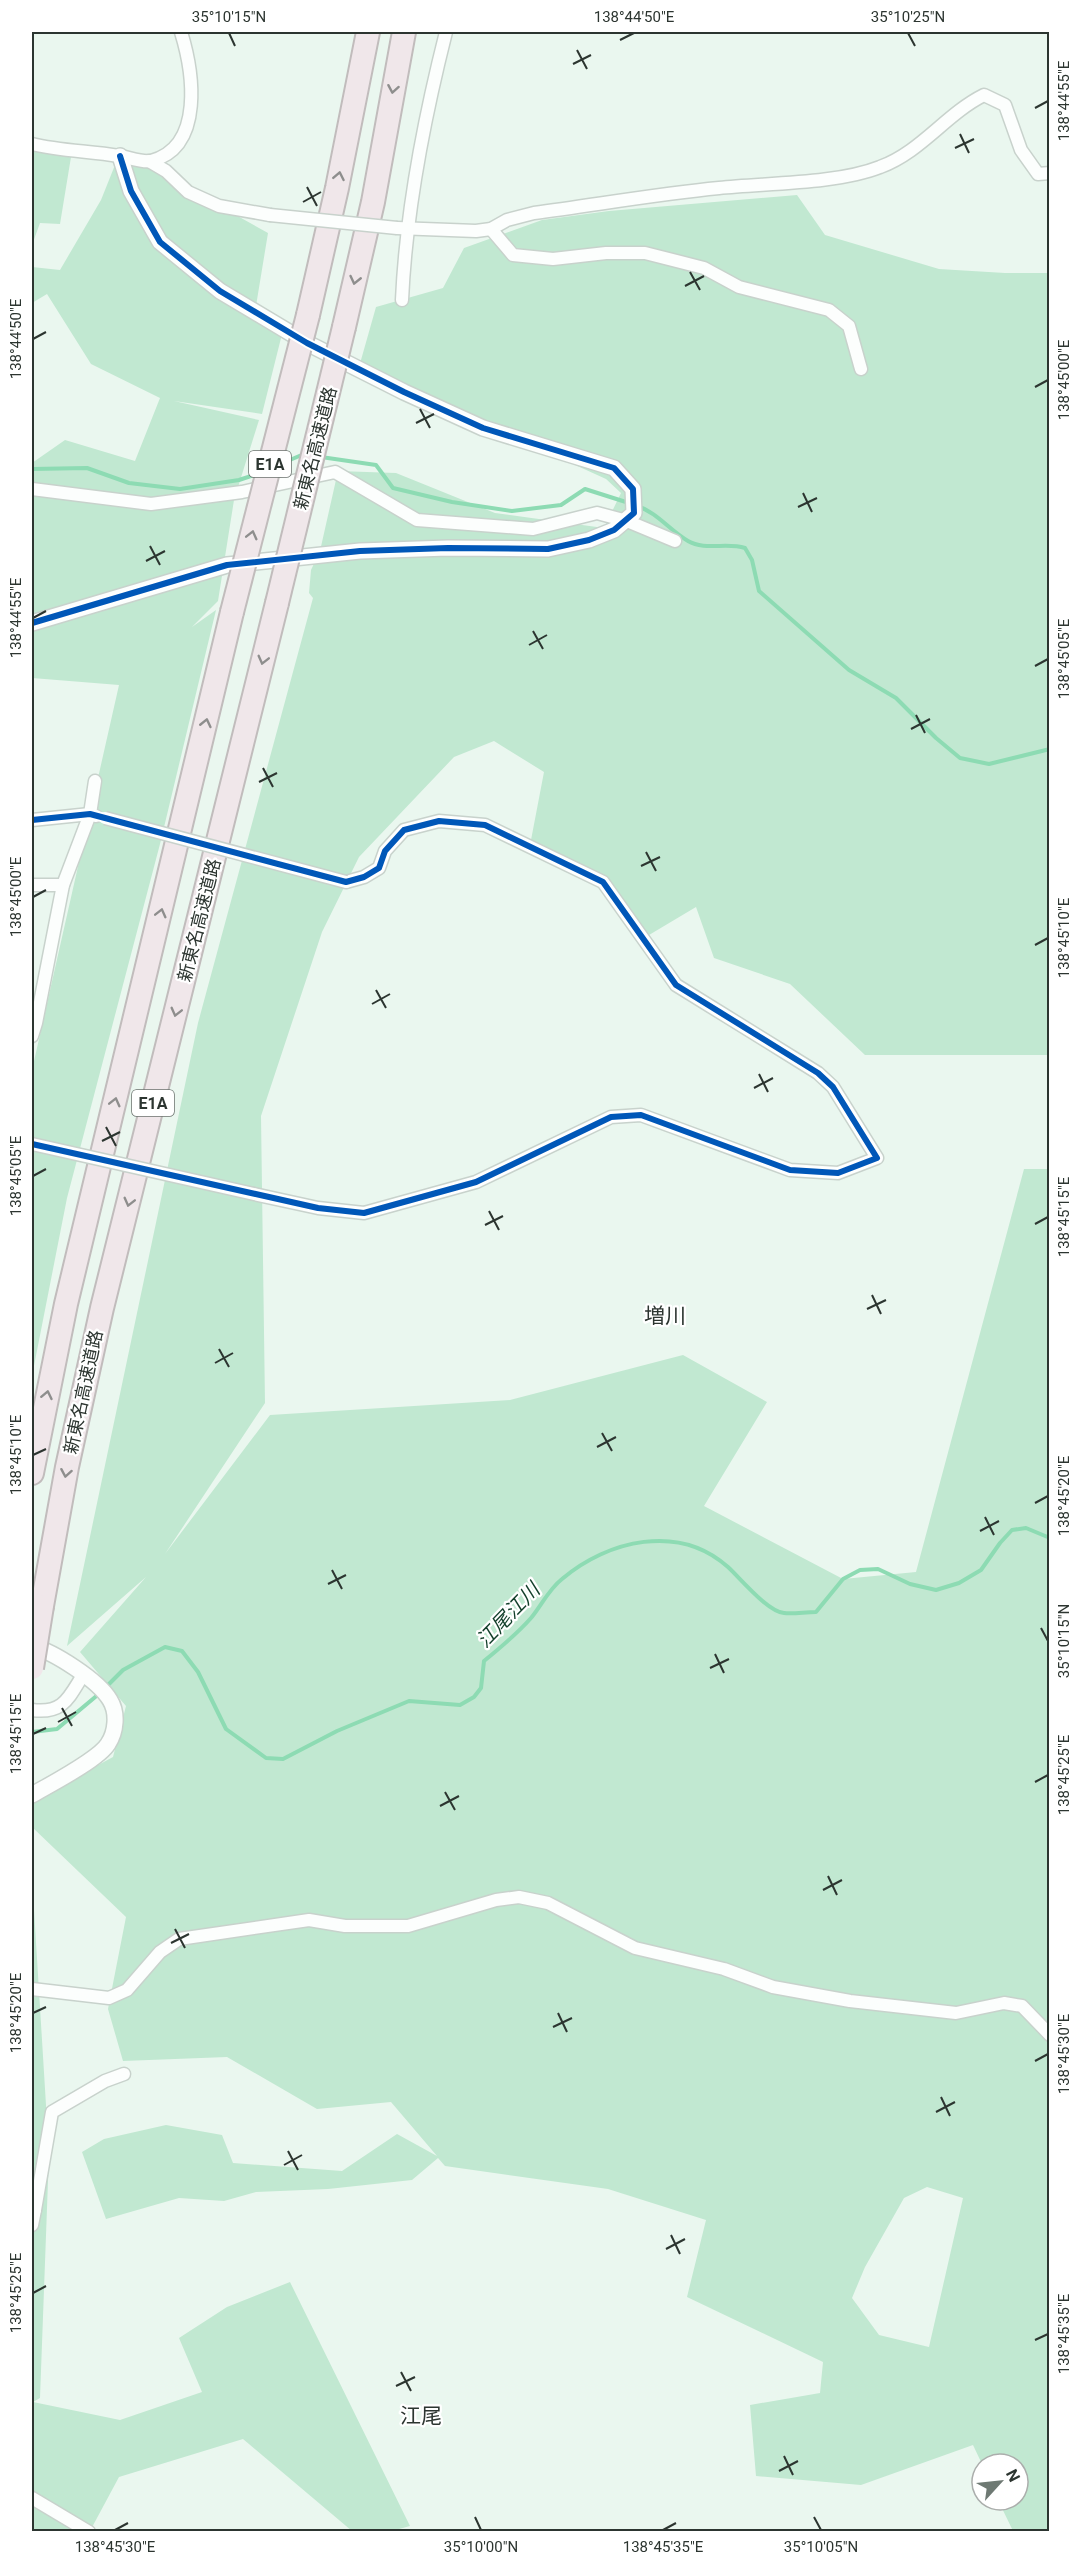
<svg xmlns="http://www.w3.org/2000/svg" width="1081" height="2563" font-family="Roboto,'Noto Sans JP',sans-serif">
<rect width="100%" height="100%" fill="#eaf7ef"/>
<g fill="#c1e8d1" fill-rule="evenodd">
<path d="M32,149L71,157L60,224L40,223L32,245Z"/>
<path d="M117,160L151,168L268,233L255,312L282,334L262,414L174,401L259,420L234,500L218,601L192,627L216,610L160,844L67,1198L32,1376V1070L119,685L32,678V463L65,440L135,461L160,398L91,364L47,294L32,303V267L60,270L101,200Z"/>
<path d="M797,195L825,235L939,269L1005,273H1049V1055H865L790,984L714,958L696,907L649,935L602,882L531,840L544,772L494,741L454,757L359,857L322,932L261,1116L265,1403L165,1554L270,1415L510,1400L683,1355L767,1402L704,1506L843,1579L916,1572L1024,1169H1049V2531H1013L998,2500H1018V2464H982L973,2445L861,2485L756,2476L750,2405L820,2393L823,2362L687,2297L706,2220L608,2189L445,2166L438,2158L412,2180L328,2189L256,2192L224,2201L179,2198L106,2219L82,2152L104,2139L166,2125L222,2135L233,2163L342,2171L397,2134L437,2156L391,2102L317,2109L227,2057L123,2061L108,2009L126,1917L32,1827V1801L113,1757L126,1706L80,1652L146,1577L67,1646L198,1023L313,598L309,593L311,570L320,551L338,471L396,473L495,513L604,528L621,493L606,479L361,368V360L376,307L443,288L464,248L542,220L609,211ZM927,2187L963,2198L929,2347L879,2335L852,2298L865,2267L904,2198Z"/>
<path d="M32,1877L49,2154L40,2398L33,2402L120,2420L202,2392L179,2338L227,2307L290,2282L410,2526L392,2531H352L243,2439L119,2477L90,2531H32Z"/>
</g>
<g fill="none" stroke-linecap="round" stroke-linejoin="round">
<g stroke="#8ddbb3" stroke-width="4">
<path d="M321,457L376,465L393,488L452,502L512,511L561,505L585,489L629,503"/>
<path d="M278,465L304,454"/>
<path d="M32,469L87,468L129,483L180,489L239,480L260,473"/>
<path d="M637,506C658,513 669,530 688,541C705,551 727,542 745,548L752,560L759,591L849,670L896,698L936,738L960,758L989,764L1050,749"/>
<path d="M105,1688L123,1670L165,1647L182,1651L198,1672L226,1729L266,1758L283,1759L337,1731L409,1701L460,1705L474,1697L481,1688L484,1661C500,1648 517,1634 531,1618C541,1606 549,1589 562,1579C608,1540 679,1523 728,1567C741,1579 767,1611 784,1613C794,1614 805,1612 816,1612L843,1579L860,1570L878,1569L910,1584L936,1590L959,1583L981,1570L1000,1543L1012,1530L1026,1528L1050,1538"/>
<path d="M32,1732L57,1729L100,1693"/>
</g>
<g stroke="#c8d2cc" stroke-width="15">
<g id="minor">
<path d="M32,144C60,151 90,151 119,156C128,157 142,163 151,161C205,147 193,71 181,32"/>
<path d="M149,161L166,171L188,192L219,206L270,215"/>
<path d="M397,228L476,231L491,229L507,220L534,213C595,205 657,194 719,188C767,183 837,184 880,167C921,152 946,114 984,95L1005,105L1021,150L1038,174L1050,173"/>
<path d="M491,229L513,255L553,259L606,253H645L704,268L739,287L829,310L849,326L861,369"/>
<path d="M402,300C406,210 424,119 446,32"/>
<path d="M32,489L151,504L242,492L335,472L417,520L533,529L597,513L627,521L675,541"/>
<path d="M32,820L90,814L96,816"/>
<path d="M32,885H63"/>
<path d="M32,1036L36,1023L63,885L90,814L95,781"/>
<path d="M254,1194L318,1208L364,1213L476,1182L611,1117L641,1115L790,1170L838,1173L877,1158L833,1087L818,1073L676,985L603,882L485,825L439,821L404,830L385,851L379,868L364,877L346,882"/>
<path d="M32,1710C63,1714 68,1699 83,1675"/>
<path d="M32,1989L109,1998L127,1990L160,1952L179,1939L309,1920L345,1926H408L496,1900L519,1897L548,1903L635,1948L724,1969L773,1987L850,2001L956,2013L1004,2003L1022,2006L1050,2035"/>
<path d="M32,2209L35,2210L32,2225"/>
<path d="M35,2210L52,2112L105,2081L124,2074"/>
<path d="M32,2498L89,2532"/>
</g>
</g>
<g stroke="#c8d2cc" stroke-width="18">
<g id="tertiary">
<path d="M32,623L227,565L360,551L448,548L548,549L589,540L614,530L634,513L633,489L614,468L483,428L404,392L307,343L220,291L160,242L131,191L120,156"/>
<path d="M32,1646C54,1652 98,1680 110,1700C118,1713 116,1732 108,1744C98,1760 49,1785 32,1795"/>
</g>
</g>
<g stroke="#c1bcbc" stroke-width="26">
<g id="motorway">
<path d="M308,315L337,188L368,32"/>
<path d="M344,327L373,202L404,32"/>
<path d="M32,1473L66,1304L232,612"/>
<path d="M42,1606L67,1467L102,1308L277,603"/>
</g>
</g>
<use href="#minor" stroke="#fcfefd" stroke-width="12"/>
<use href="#tertiary" stroke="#fcfefd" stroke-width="15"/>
<use href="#motorway" stroke="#f0e7ea" stroke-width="22"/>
<g stroke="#c8d2cc" stroke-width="15" stroke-linecap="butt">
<g id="minor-bridge">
<path d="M270,215L397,228"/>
<path d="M105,818L346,882"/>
<path d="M32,1144L254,1194"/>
</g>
</g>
<g stroke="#c1bcbc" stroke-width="26" stroke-linecap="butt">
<g id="motorway-bridge">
<path d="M277,603L344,327"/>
<path d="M232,612L308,315"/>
<path d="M32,1668L42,1606"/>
</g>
</g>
<use href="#minor-bridge" stroke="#fcfefd" stroke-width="12"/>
<use href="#motorway-bridge" stroke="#f0e7ea" stroke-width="22"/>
<g stroke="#fff" stroke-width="10">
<g id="cycleway">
<path d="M32,623L227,565L360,551L448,548L548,549L589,540L614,530L634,513L633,489L614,468L483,428L404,392L307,343L220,291L160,242L131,191L120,156"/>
<path d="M32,820L90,814L346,882L364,877L379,868L385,851L404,830L439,821L485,825L603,882L676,985L818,1073L833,1087L877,1158L838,1173L790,1170L641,1115L611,1117L476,1182L364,1213L318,1208L32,1144"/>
</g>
</g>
<use href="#cycleway" stroke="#0057b8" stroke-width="6"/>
</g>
<defs><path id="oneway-chevron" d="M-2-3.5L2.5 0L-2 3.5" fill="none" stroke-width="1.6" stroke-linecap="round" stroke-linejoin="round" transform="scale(1.5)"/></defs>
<g stroke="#8e8e8d">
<use href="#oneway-chevron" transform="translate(393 89) rotate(100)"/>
<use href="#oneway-chevron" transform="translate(339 176) rotate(-79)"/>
<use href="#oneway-chevron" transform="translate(355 280) rotate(103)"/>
<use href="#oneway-chevron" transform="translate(252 535) rotate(-76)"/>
<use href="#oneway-chevron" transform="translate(263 660) rotate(104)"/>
<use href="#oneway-chevron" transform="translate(206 723) rotate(-77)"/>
<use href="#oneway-chevron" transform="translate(161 913) rotate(-76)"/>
<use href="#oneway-chevron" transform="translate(176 1012) rotate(104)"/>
<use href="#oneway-chevron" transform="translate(115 1102) rotate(-76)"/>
<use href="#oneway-chevron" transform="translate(129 1202) rotate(104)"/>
<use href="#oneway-chevron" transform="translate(47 1395) rotate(-78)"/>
<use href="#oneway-chevron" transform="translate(66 1473) rotate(100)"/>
</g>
<path fill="none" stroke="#2c3530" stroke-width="2" d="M229,33L235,46M908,33L915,46M620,40L634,33M577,50L587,69M573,64L591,55M1035,108L1048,101M960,134L969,153M955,148L974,139M307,187L317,206M303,202L321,192M690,272L700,290M685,286L704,276M33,339L46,332M1035,387L1048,380M420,409L430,428M416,423L434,414M803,493L812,512M798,507L817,498M150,546L160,565M146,561L165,551M33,618L46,611M533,631L543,649M529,645L547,635M1035,666L1048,659M916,715L925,733M911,729L930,719M263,768L273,787M259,782L277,773M646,852L656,871M641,866L660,857M33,897L46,890M1035,945L1048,938M376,990L386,1008M372,1004L390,994M759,1074L768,1092M754,1088L773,1078M106,1127L116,1146M102,1141L120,1132M33,1176L46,1169M489,1211L499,1230M1035,1224L1048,1217M485,1225L503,1216M872,1295L881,1314M867,1309L886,1300M219,1349L229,1367M215,1363L233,1353M602,1433L612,1451M597,1447L616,1437M33,1455L46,1449M1035,1503L1048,1496M985,1517L994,1535M980,1531L999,1521M332,1570L342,1589M328,1584L346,1575M1041,1628L1048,1641M715,1654L724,1673M710,1668L729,1659M62,1708L72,1726M58,1722L76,1712M33,1734L46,1728M1035,1782L1048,1775M445,1792L455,1810M440,1806L459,1796M828,1876L837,1895M823,1890L842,1880M175,1929L185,1948M171,1943L189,1934M33,2013L46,2007M558,2013L567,2032M553,2027L572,2018M1035,2061L1048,2054M941,2097L950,2116M936,2112L955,2102M288,2151L298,2170M284,2165L302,2155M671,2235L680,2254M666,2249L685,2239M33,2293L46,2286M1035,2340L1048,2334M401,2372L411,2391M396,2386L415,2377M784,2456L793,2475M779,2471L798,2461M475,2517L481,2530M814,2517L821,2530M115,2530L128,2523M663,2530L676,2523"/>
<g text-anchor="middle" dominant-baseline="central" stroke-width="4.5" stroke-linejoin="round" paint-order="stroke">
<g fill="#fff" stroke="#6b726e" stroke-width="1.5">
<rect x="249" y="451" width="42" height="26" rx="4.5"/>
<rect x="132" y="1090" width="42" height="26" rx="4.5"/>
</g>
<g font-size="16" font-weight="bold" fill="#2c3530">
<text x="270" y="464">E1A</text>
<text x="153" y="1103">E1A</text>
</g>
<g font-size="18" fill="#2c3530" stroke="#fff">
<text transform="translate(315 448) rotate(-76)">新東名高速道路</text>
<text transform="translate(199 920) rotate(-76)">新東名高速道路</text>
<text transform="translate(83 1392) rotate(-78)">新東名高速道路</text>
</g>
<g font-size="20" font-style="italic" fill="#123f2a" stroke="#fff">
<text transform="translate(508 1615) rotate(-46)">江尾江川</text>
</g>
<g font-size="21" fill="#2c3530" stroke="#fff">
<text x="665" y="1316">増川</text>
<text x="421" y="2416">江尾</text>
</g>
</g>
<rect width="1081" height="2563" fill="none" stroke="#ffffff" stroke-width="66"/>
<g transform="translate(1000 2482) rotate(63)"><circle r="28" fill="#ffffff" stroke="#abaeac" stroke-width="1.5"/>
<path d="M0-4.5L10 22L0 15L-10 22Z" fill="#6e7973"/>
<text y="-9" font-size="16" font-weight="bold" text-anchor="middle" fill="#2c3530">N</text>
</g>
<rect x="33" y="33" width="1015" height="2497" fill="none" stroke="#2c3530" stroke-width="2"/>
<g font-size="15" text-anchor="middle" fill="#2c3530">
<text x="229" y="22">35°10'15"N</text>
<text x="634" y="22">138°44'50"E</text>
<text x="908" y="22">35°10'25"N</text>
<text transform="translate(1064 101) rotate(-90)" y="5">138°44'55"E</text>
<text transform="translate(16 339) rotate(-90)" y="5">138°44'50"E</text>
<text transform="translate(1064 380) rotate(-90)" y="5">138°45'00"E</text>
<text transform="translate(16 618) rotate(-90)" y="5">138°44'55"E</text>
<text transform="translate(1064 659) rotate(-90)" y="5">138°45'05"E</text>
<text transform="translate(16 897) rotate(-90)" y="5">138°45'00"E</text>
<text transform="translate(1064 938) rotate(-90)" y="5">138°45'10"E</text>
<text transform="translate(16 1176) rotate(-90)" y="5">138°45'05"E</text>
<text transform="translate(1064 1217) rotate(-90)" y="5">138°45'15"E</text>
<text transform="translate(16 1455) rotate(-90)" y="5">138°45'10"E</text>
<text transform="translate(1064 1496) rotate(-90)" y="5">138°45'20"E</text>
<text transform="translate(1064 1641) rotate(-90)" y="5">35°10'15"N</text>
<text transform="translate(16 1734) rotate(-90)" y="5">138°45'15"E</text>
<text transform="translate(1064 1775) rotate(-90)" y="5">138°45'25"E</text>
<text transform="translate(16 2013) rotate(-90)" y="5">138°45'20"E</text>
<text transform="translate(1064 2054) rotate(-90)" y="5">138°45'30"E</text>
<text transform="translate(16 2293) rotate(-90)" y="5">138°45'25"E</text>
<text transform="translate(1064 2334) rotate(-90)" y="5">138°45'35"E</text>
<text x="115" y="2552">138°45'30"E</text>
<text x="481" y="2552">35°10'00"N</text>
<text x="663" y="2552">138°45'35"E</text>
<text x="821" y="2552">35°10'05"N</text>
</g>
</svg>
